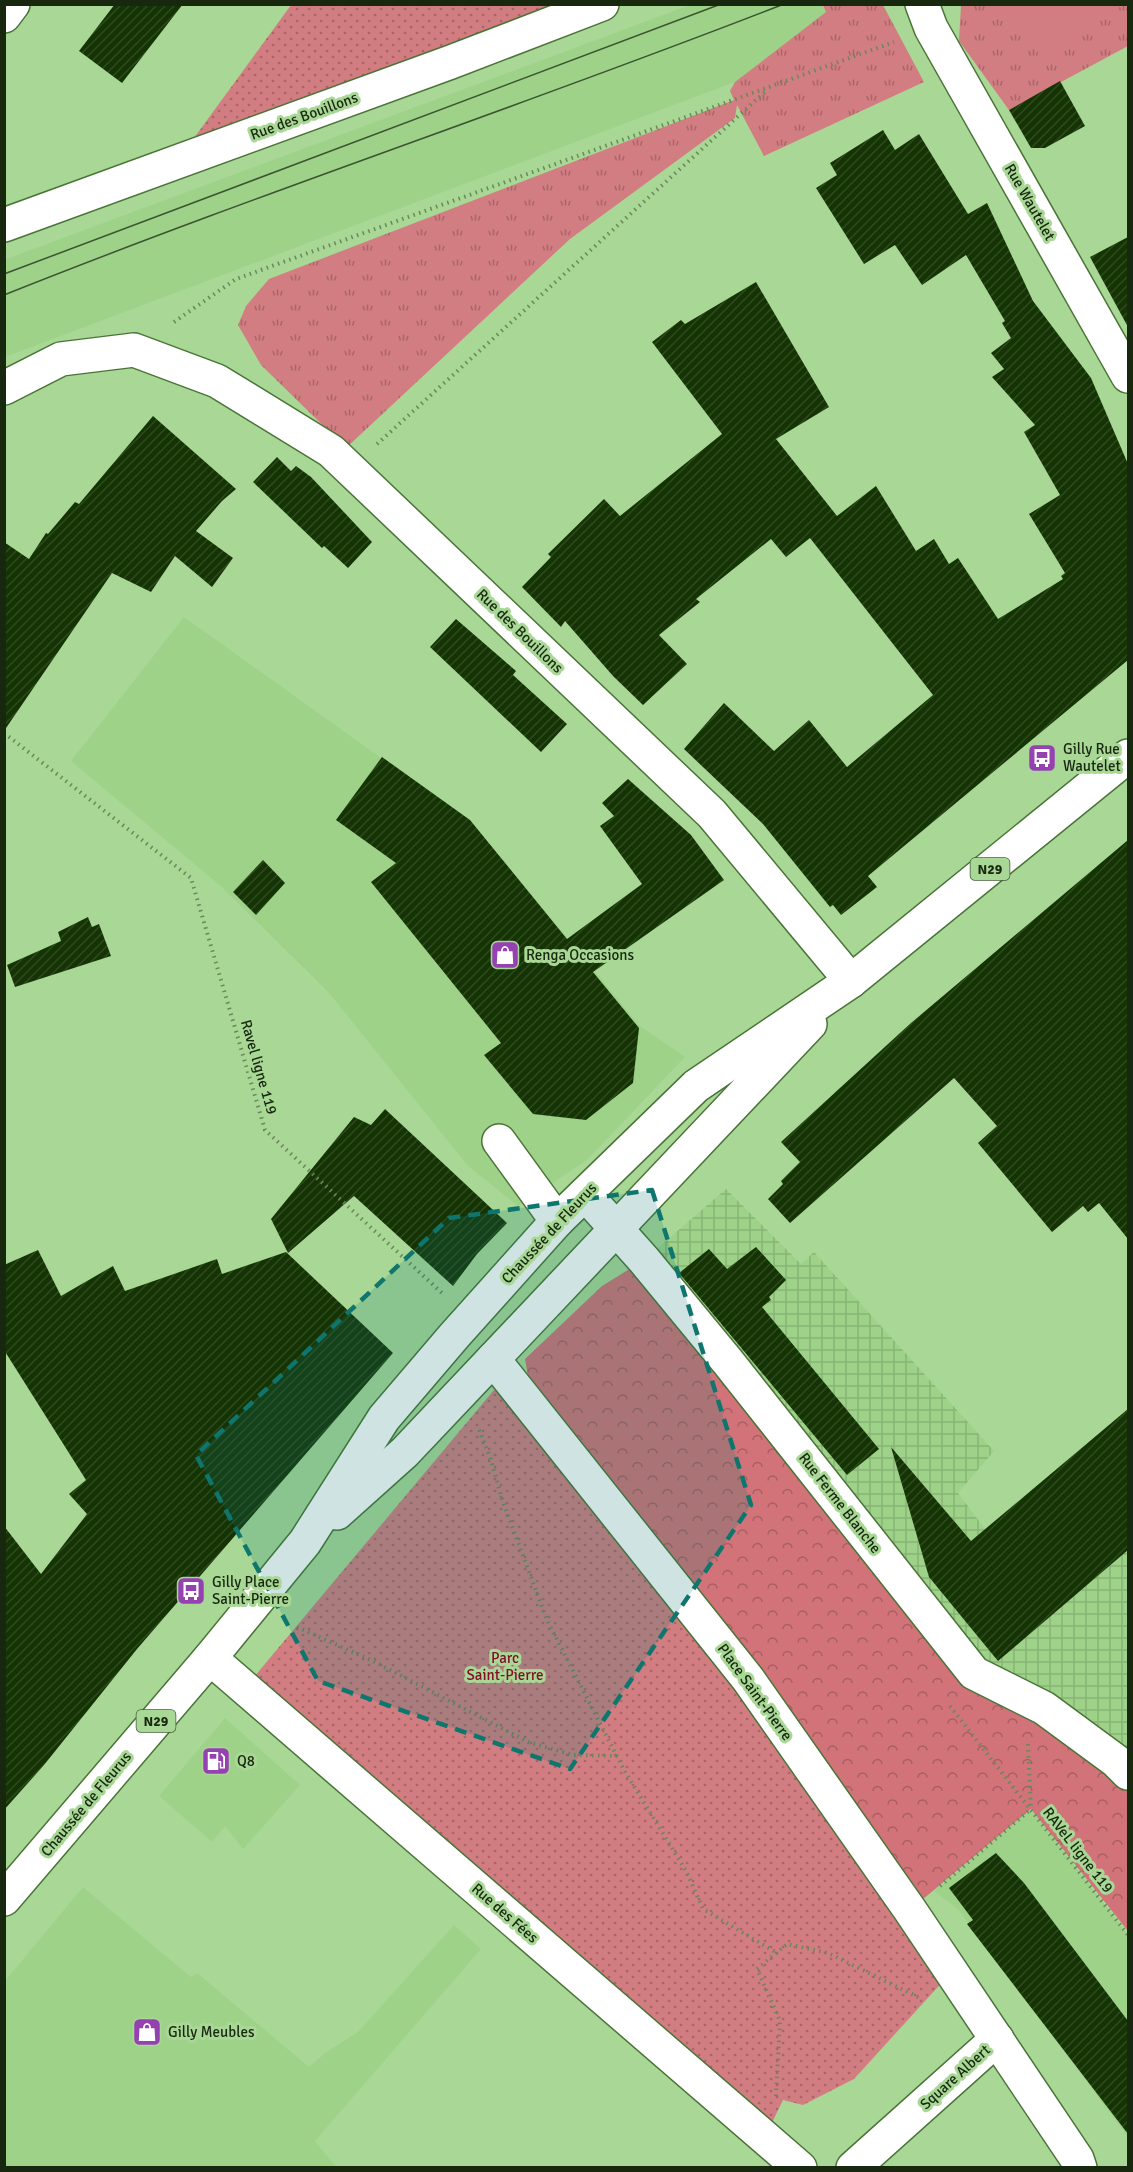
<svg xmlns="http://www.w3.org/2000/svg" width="1133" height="2172" font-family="Signika,sans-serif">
<defs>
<pattern id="industrial-grid" width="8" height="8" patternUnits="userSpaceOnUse" patternTransform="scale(1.5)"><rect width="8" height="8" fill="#9ed289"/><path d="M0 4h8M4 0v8" fill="none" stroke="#87b475"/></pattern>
<pattern id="grass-tufts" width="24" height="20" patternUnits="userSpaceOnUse" patternTransform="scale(1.5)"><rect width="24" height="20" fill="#d27d82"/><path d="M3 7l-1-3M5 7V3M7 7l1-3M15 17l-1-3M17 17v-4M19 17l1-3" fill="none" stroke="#a96669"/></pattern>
<pattern id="forest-crowns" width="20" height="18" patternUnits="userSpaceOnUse" patternTransform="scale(1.5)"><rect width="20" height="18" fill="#d17379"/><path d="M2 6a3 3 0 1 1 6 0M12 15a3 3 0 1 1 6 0" fill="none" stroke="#a95e62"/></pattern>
<pattern id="park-dots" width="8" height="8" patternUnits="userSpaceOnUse" patternTransform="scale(1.5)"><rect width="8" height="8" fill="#d27d82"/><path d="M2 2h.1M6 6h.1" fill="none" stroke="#a96669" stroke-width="1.8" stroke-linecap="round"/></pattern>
<pattern id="building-hatch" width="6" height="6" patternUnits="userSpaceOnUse" patternTransform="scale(1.5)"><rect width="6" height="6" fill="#153404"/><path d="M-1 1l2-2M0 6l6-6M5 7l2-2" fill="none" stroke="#2e491f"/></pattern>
</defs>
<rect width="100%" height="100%" fill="#a9d896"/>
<g fill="#9ed289">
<path d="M690,5H823L827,12L735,82L5,357L4,260Z"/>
<path d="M184,617L458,813L468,818L640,1026L685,1057L587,1160L518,1206L468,1166L330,994L223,888L71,761Z"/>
<path d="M225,1718L300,1785L243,1849L225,1826L212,1842L159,1796Z"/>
<path d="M1031,1809L1128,1935V2137L958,1909L934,1891Z"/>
<path d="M83,1887L191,1977L197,1973L309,2067L325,2053L358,2032L454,1925L481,1949L315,2141L336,2167H5V1981Z"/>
</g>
<path fill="url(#industrial-grid)" d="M726,1189L801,1264L814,1252L994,1451L958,1493L988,1533L1116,1438L1128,1455V1761L986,1667L644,1260Z"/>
<g fill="url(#grass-tufts)">
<path d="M823,5H883L924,82L764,156L737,105L735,118L570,239L346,448L261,365L238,325L246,306L269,279L734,100L730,91L735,82L826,12Z"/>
<path d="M961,5H1128V46L1009,110L959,41Z"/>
</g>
<path fill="url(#forest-crowns)" d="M644,1260L939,1644L1128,1761V1931L1031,1809L910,1910L534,1410L525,1359L602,1286Z"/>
<g fill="url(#park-dots)">
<path d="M291,5H555L194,138Z"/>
<path d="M494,1390L534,1410L946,1978L854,2079L803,2105L783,2100L765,2137L249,1683Z"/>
</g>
<path fill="#d27d82" d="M1006,5H1123L1041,57Z"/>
<g fill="url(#building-hatch)">
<path d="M115,4H183L122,83L79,51Z"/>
<path d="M1060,81L1085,126L1045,148H1031L1009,110Z"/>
<path d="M883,130L895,150L919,134L968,214L987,203L1033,301L1091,378L1128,464V660L868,876L877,887L841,915L833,905L830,907L763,824L684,749L724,703L774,751L809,720L847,767L933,695L810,538L786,557L771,539L696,599L700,602L659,635L687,664L643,705L613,676L565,621L561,627L522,587L551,557L548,554L604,499L620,516L722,434L652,342L681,320L685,324L756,282L829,407L776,439L837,516L876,486L916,551L934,539L949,564L958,558L998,619L1063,579L1061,576L1065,573L1029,514L1060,495L1024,432L1035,425L992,377L1004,369L991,353L1011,338L1002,323L1005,321L966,255L922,285L895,245L864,264L816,188L837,175L830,163Z"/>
<path d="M1128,237V327L1090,257Z"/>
<path d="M153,416L236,489L222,501L196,531L233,558L212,587L175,556L151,592L112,573L4,731V542L29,559L46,533L48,534L75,502L79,504Z"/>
<path d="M277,457L291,471L296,466L311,477L372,542L348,568L324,546L322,548L253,482Z"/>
<path d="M456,619L516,671L513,675L567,724L541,752L430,647Z"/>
<path d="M382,757L470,820L567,939L642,884L600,826L614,816L602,803L628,779L691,835L724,880L593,972L639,1028L633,1083L586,1120L533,1114L484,1055L501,1043L371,882L396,863L336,820Z"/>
<path d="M1128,840V1239L1099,1203L1088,1212L1083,1206L1052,1232L978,1143L997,1126L954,1078L790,1223L768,1199L783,1184L781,1181L800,1162L781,1142L911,1023Z"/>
<path d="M263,860L285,883L256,915L233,892Z"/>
<path d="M88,917L92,927L99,924L111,956L15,987L7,965L61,941L58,932Z"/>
<path d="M385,1109L507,1223L477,1254L453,1286L354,1196L288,1253L271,1219L354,1117L371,1125Z"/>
<path d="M756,1247L786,1280L769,1297L771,1300L762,1307L879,1449L847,1475L679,1273L709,1249L727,1269Z"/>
<path d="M38,1250L61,1296L113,1266L125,1291L217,1259L222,1274L286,1252L393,1353L137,1649L44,1765L4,1810V1526L41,1574L87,1514L69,1494L86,1480L4,1350V1265Z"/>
<path d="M1128,1409V1550L998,1661L929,1577L891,1447L971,1541Z"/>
<path d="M996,1853L1024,1883L1128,2021V2134L967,1924L973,1920L949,1888Z"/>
</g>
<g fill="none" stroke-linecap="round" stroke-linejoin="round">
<g stroke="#4a7437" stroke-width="36">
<g id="minor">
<path d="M922,4L931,28L1128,376"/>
<path d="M4,16L13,4"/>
<path d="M4,225L451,62L602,4"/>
<path d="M4,388L61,359L134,350L217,381L331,451L712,814L851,981"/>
<path d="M499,1141L557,1221"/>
<path d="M585,1194L644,1260L728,1362L974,1673L1044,1708L1116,1761L1128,1773"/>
<path d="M493,1359L748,1679L910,1910L1077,2159L1080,2168"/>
<path d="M210,1658L800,2168"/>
<path d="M853,2168L997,2039"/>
</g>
</g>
<g stroke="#4a7437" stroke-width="36">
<g id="major">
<path d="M337,1513L405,1452L810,1024"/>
<path d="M4,1899L210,1658L305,1542L384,1418L454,1336L557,1221L696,1086L851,981L1128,756"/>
</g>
</g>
<g stroke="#688959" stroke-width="4" stroke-dasharray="1.5 4.5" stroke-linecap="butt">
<path d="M174,322L236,279L894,42"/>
<path d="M377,444L767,90"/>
<path d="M4,733L191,878L265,1130L442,1293"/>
<path d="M479,1430L490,1457L503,1502L547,1620L624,1770L686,1871L703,1909L777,1953"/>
<path d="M297,1627L373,1661L528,1742L573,1755L617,1756"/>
<path d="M950,1706L1128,1935"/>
<path d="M1028,1744L1031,1808"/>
<path d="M940,1886L1031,1809"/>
<path d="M776,2096L780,2021L757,1969L787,1944L828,1953L922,1999"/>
</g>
<use href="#minor" stroke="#fff" stroke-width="33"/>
<use href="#major" stroke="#fff" stroke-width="33"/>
<g stroke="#3b5430" stroke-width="1.5">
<path d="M4,274L721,4"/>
<path d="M4,295C262,192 526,105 784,4"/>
</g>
</g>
<path fill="#0f766e" fill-opacity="0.2" stroke="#0f766e" stroke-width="4.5" stroke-dasharray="12 8" stroke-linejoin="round" d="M652,1190L751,1505L570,1769L318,1681L196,1455L449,1218Z"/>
<defs>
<g id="bus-square" transform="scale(1.5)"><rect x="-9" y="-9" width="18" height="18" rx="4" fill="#9542b0" stroke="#a9d896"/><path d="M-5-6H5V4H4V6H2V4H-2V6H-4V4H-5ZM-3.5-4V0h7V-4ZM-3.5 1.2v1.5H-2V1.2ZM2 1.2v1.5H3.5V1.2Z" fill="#fff"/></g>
<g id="shop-square" transform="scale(1.5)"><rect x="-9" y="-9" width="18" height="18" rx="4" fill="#9542b0" stroke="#a9d896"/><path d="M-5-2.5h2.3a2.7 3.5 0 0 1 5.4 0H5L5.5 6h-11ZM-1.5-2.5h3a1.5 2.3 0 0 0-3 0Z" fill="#fff"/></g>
<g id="fuel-square" transform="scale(1.5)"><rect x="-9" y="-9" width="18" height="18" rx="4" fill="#9542b0" stroke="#a9d896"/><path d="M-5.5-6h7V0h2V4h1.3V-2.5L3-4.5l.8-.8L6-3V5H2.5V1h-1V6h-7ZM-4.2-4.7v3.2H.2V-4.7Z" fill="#fff"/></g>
</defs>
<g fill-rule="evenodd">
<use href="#bus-square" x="1042" y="758"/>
<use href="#shop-square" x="505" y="955"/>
<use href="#bus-square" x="191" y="1591"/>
<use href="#fuel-square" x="216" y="1761"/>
<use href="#shop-square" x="147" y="2032"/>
</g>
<g text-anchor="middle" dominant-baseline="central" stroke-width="6" stroke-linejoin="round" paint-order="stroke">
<g fill="#a9d896" stroke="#435d38" stroke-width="1.5">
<rect x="970.5" y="858" width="39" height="22" rx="4.5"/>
<rect x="136.5" y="1710" width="39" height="22" rx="4.5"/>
</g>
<g font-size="14" font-weight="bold" fill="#17280f">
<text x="990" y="869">N29</text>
<text x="156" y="1721">N29</text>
</g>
<g font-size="15" fill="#17280f" stroke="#a9d896">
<text transform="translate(304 116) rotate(-20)">Rue des Bouillons</text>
<text transform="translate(1030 202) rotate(60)">Rue Wautelet</text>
<text transform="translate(520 631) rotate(44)">Rue des Bouillons</text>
<text transform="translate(259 1067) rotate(74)">Ravel ligne 119</text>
<text transform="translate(549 1233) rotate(-47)">Chaussée de Fleurus</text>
<text transform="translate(840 1503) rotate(52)">Rue Ferme Blanche</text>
<text transform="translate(755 1692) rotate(54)">Place Saint-Pierre</text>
<text transform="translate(86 1804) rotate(-50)">Chaussée de Fleurus</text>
<text transform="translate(1078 1850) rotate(52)">RAVeL ligne 119</text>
<text transform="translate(505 1913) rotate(41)">Rue des Fées</text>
<text transform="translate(955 2077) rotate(-42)">Square Albert</text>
</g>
<g font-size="15" fill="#17280f" stroke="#a9d896" text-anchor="start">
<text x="1063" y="749">Gilly Rue<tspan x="1063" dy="17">Wautelet</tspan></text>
<text x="526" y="955">Renga Occasions</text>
<text x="212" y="1582">Gilly Place<tspan x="212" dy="17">Saint-Pierre</tspan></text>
<text x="237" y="1761">Q8</text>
<text x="168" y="2032">Gilly Meubles</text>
</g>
<g font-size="15" fill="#830d28" stroke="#a9d896">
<text x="505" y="1658">Parc<tspan x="505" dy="17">Saint-Pierre</tspan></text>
</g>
</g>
<rect width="1133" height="2172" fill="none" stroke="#17280f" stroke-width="12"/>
</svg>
